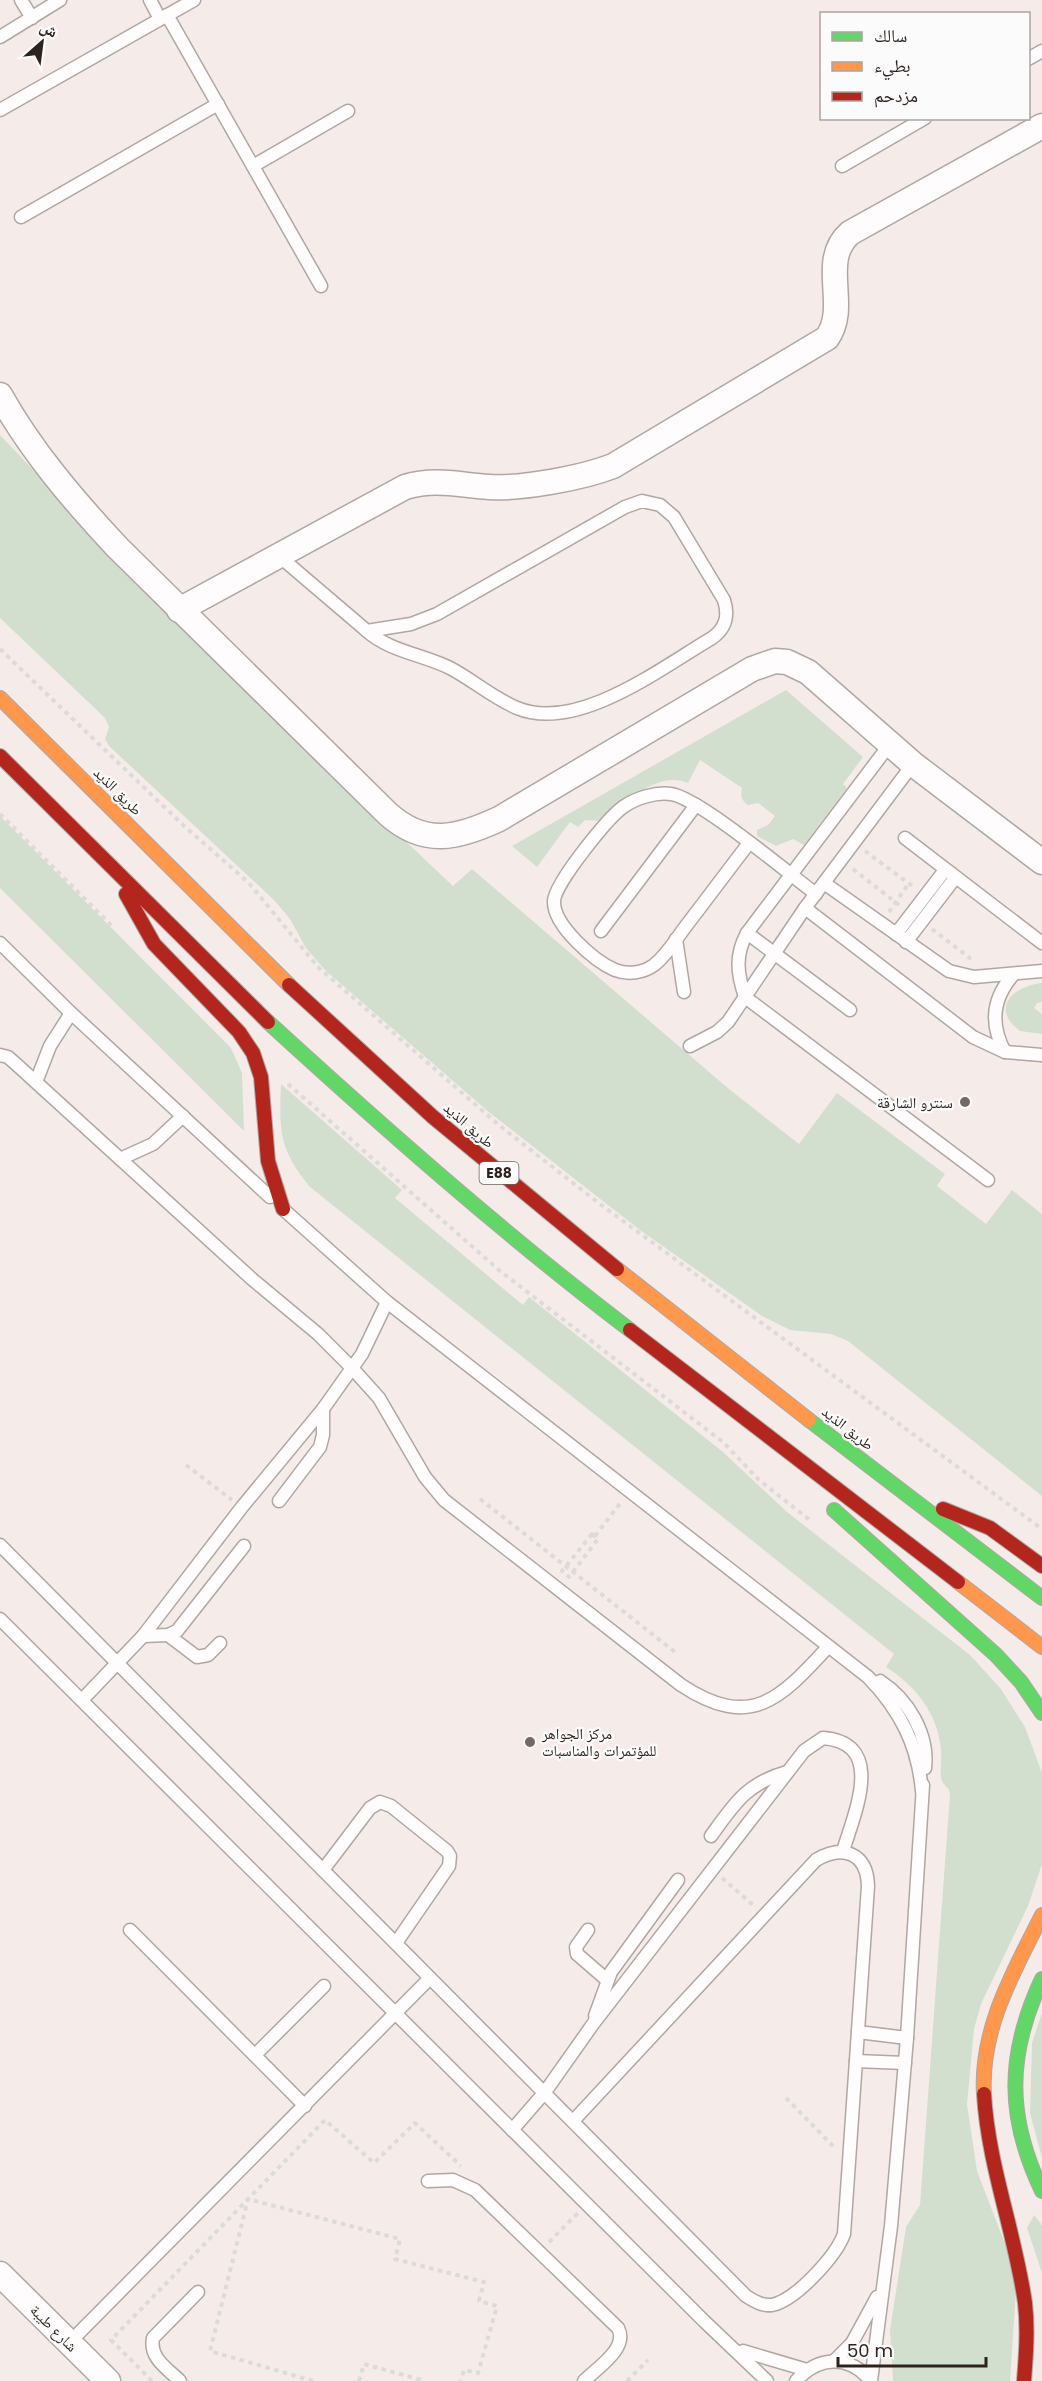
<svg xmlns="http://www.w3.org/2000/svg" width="1042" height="2381" font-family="Poppins,'Noto Naskh Arabic',sans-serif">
<rect width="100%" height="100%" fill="#f5ece9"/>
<g fill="#d2dfcf">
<path d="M0,435L213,659L453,886L472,869L729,1089L799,1144L837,1093L945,1174L937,1186L986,1224L1012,1190L1042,1214V1496L848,1341L831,1334L790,1330L762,1316L640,1230L490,1113L325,970L306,948L290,919L274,900L109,746L105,739L109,727L105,718L0,618Z"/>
<path d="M786,690L863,757L843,784L847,788L804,845L793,839L776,846L757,836V830L768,825L775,816L758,803L748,805C742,801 740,796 742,788L700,760L688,783C657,770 626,803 604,821L585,820L578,827L570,822L537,867L512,846Z"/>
<path d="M0,816L231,1048L242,1073L244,1131L0,888Z"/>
<path d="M1042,983V1002L1037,1003L1034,1008L1042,1014V1034L1020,1031C990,1009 1012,986 1042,983Z"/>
<path d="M281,1084L402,1190L395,1198L523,1305L529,1297L723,1452L787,1512L970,1655L1001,1689L1025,1727L1042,1773V1864L1028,1906L981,2004L974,2029L967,2104L977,2171L1017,2275L1010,2381H893L890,2330L906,2227L920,2205L950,1794C949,1786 942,1785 941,1778C940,1769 942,1759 941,1750C938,1714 916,1686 886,1667L894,1654L310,1187C279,1149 279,1131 281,1084Z"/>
<path d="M1042,2013V2158L1030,2113L1032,2043Z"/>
<path d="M1034,2215L1042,2225V2273L1027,2228Z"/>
</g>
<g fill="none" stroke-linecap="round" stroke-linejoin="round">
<g stroke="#b0a7a3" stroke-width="15">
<g id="lane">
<path d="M21,0L32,18"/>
<path d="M150,0L160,19"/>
<path d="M167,15L321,286"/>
<path d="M0,37L60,0"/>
<path d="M1028,59L1042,51"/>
<path d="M0,110L194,0"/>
<path d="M253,166L348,111"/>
<path d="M842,166L925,118"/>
<path d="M21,217L218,104"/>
<path d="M642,501L660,505L674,517L724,600C729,616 726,628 712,638C661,668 577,733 517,708C493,698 473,680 450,668C424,655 389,651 367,631L411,624L437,614L625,507Z"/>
<path d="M279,556L367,631"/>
<path d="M890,744L747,933C735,955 737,973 745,997L988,1180"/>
<path d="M905,838L1042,943"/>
<path d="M749,843C728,871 707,898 686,926C676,939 667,955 654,965C643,973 628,975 615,970C594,961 553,925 554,901C555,883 607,819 623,807C636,798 655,792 671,794C699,798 788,873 816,894"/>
<path d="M824,883L949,971L974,977L1042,971"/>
<path d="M805,908L973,1037L1005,1052L1042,1055"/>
<path d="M601,931L696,805"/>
<path d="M747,933L850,1010"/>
<path d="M896,934L945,870"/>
<path d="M676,939L684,992"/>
<path d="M906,942L955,878"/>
<path d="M0,943L71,1013L270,1197"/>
<path d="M690,1046L717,1032L728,1022L805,908L913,764"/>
<path d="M1005,1052C990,1025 992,999 1013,975"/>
<path d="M0,1055L8,1057L16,1064L252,1279L318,1334L352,1368L379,1398L425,1477L444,1500L681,1685C751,1731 780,1699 828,1647"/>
<path d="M36,1082L50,1046L71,1013"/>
<path d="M120,1159L153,1144L183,1116"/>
<path d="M283,1209L387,1302L868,1677C900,1710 918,1745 922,1791"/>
<path d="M279,1501L320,1447L323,1435V1409"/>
<path d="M0,1545L746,2296C754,2301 762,2306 772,2305C796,2300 836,2256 844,2234L868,1886C867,1853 843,1844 816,1860L574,2120"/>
<path d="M0,1619L704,2321L767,2381"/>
<path d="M168,1635L197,1657L208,1655L220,1643"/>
<path d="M143,1636L168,1635L177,1631L244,1546"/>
<path d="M880,1681C908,1699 929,1734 925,1768"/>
<path d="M82,1700L143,1636L242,1507L323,1409L362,1354L387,1302"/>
<path d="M711,1836C734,1804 747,1783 787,1772"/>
<path d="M323,1870L370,1808L380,1802L391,1806L447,1851L450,1856L449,1866L396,1943"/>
<path d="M130,1930L305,2106"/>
<path d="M588,1930L576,1947L577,1954L607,1980"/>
<path d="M595,2016L611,1972L678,1880"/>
<path d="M858,2032L907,2038"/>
<path d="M255,2055L324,1986"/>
<path d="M856,2061L905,2063"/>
<path d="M512,2130L545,2092L593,2024L804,1751L823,1738C887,1743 854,1814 843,1851"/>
<path d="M428,2181L453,2180L475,2190L618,2328C629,2348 597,2368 584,2381"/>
<path d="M69,2343L430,1978"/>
<path d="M743,2351L807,2370"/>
<path d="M834,2361L852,2343L877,2297"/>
<path d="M180,2381C167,2368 149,2358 153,2338L198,2292"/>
<path d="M796,2381C818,2356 849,2354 871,2381"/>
<path d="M871,2381L891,2226L907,2038L923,1785"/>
</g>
</g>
<g stroke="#b0a7a3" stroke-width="27">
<g id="street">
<path d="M0,395C32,452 74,501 118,548L388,814C425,847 458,838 499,819L752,669L775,661L787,662L808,672L913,764L1042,862"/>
<path d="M179,610L405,487C435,478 459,485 489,487C522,489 582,478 613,466L827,338C850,306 818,261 850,233L1042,126"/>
<path d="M0,2274L108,2381"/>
</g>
</g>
<g stroke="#b0a7a3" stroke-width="16">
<g id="fast">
<path d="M268,1022C385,1129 504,1234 630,1330"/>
<path d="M809,1420L1042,1598"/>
<path d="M834,1510L996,1655L1021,1682L1042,1713"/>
<path d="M1042,1979C1007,2054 1006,2116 1042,2191"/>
</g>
</g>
<g stroke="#b0a7a3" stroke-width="16">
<g id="slow">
<path d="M0,698L289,985"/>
<path d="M617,1269L809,1420"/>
<path d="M958,1582L1042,1647"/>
<path d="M984,2094C980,2029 1014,1971 1042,1915"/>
</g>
</g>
<g stroke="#b0a7a3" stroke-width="16">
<g id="jam">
<path d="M0,756L268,1022"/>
<path d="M126,894L154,944L239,1032L253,1053L261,1077L268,1161L283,1209"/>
<path d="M289,985L433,1117L617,1269"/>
<path d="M630,1330L958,1582"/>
<path d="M943,1509L990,1528L1042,1566"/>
<path d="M984,2094C988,2165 1015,2232 1025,2303C1028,2329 1026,2355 1024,2381"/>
</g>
</g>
<g stroke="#dddada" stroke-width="4" stroke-dasharray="4.5 4.5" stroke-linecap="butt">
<path d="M0,649L183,825L249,883L318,967L500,1126L600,1204L1042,1529"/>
<path d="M0,814L112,926"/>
<path d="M865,851L915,888"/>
<path d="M853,869L899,905"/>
<path d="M889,912L909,883"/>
<path d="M932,929L971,959"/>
<path d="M288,1084L500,1271L723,1442L759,1480L811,1521"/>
<path d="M186,1465L232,1500"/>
<path d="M480,1499L675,1652"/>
<path d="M592,1534L598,1539L569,1577L562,1571Z"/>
<path d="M595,1536L622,1501"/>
<path d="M722,1878L753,1905"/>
<path d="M786,2098L834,2147"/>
<path d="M549,2242L578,2213"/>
<path d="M152,2381L111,2340L325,2120L374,2163L415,2123L461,2166"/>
<path d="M313,2381L210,2351L248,2199L400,2239L395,2259L484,2282L479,2301L497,2306L478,2373L464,2370L461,2381"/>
<path d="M359,2381L364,2364L425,2381"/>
<path d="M627,2381L648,2360"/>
</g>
<use href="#lane" stroke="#fefcfc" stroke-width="12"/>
<use href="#street" stroke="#fefcfc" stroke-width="24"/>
<use href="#fast" stroke="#63d668" stroke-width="14"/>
<use href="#slow" stroke="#ff974d" stroke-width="14"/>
<use href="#jam" stroke="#b3261e" stroke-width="14"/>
</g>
<g fill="#736965" stroke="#fbfbfb" stroke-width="2">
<circle cx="965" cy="1102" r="6"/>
<circle cx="530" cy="1742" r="6"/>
</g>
<g text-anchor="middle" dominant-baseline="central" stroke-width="4.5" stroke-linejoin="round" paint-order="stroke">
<rect fill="#fbfbfb" stroke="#6b6360" stroke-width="1.5" x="479.5" y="1162" width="39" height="22" rx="4.5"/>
<g font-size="14" font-weight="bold" fill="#2d221e">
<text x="499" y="1173">E88</text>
</g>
<g font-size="15" fill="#2d221e" stroke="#fbfbfb">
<text transform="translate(118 791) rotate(45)">طريق الذيد</text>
<text transform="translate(469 1125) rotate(41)">طريق الذيد</text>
<text transform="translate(848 1428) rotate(38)">طريق الذيد</text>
<text transform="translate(54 2328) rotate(45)">شارع طيبة</text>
</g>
<g font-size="15" fill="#2d221e" stroke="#fbfbfb" text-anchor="end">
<text x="953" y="1102">سنترو الشارقة</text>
<text x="542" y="1733" text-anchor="start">مركز الجواهر<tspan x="542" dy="17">للمؤتمرات والمناسبات</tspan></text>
</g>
</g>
<rect x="820" y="12" width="210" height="108" fill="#fbfbfb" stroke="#a9a4a3" stroke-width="1.5"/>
<rect x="832" y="32" width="30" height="9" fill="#63d668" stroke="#a9a4a3" stroke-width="1.5"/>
<text x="874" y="42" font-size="18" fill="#2d221e">سالك</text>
<rect x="832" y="62" width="30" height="9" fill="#ff974d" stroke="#a9a4a3" stroke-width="1.5"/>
<text x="874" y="72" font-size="18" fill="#2d221e">بطيء</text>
<rect x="832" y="92" width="30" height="9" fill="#b3261e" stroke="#a9a4a3" stroke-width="1.5"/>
<text x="874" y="102" font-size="18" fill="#2d221e">مزدحم</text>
<g transform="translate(42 42) rotate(28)" stroke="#fbfbfb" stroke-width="4.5" paint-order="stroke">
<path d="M0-4.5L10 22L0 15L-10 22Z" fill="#2d221e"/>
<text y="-9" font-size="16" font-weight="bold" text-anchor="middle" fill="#2d221e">ش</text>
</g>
<path d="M838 2357v9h148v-9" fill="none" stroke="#2d221e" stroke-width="3"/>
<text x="847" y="2357" font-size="18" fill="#2d221e" stroke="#fbfbfb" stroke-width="4.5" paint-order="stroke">50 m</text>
</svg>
